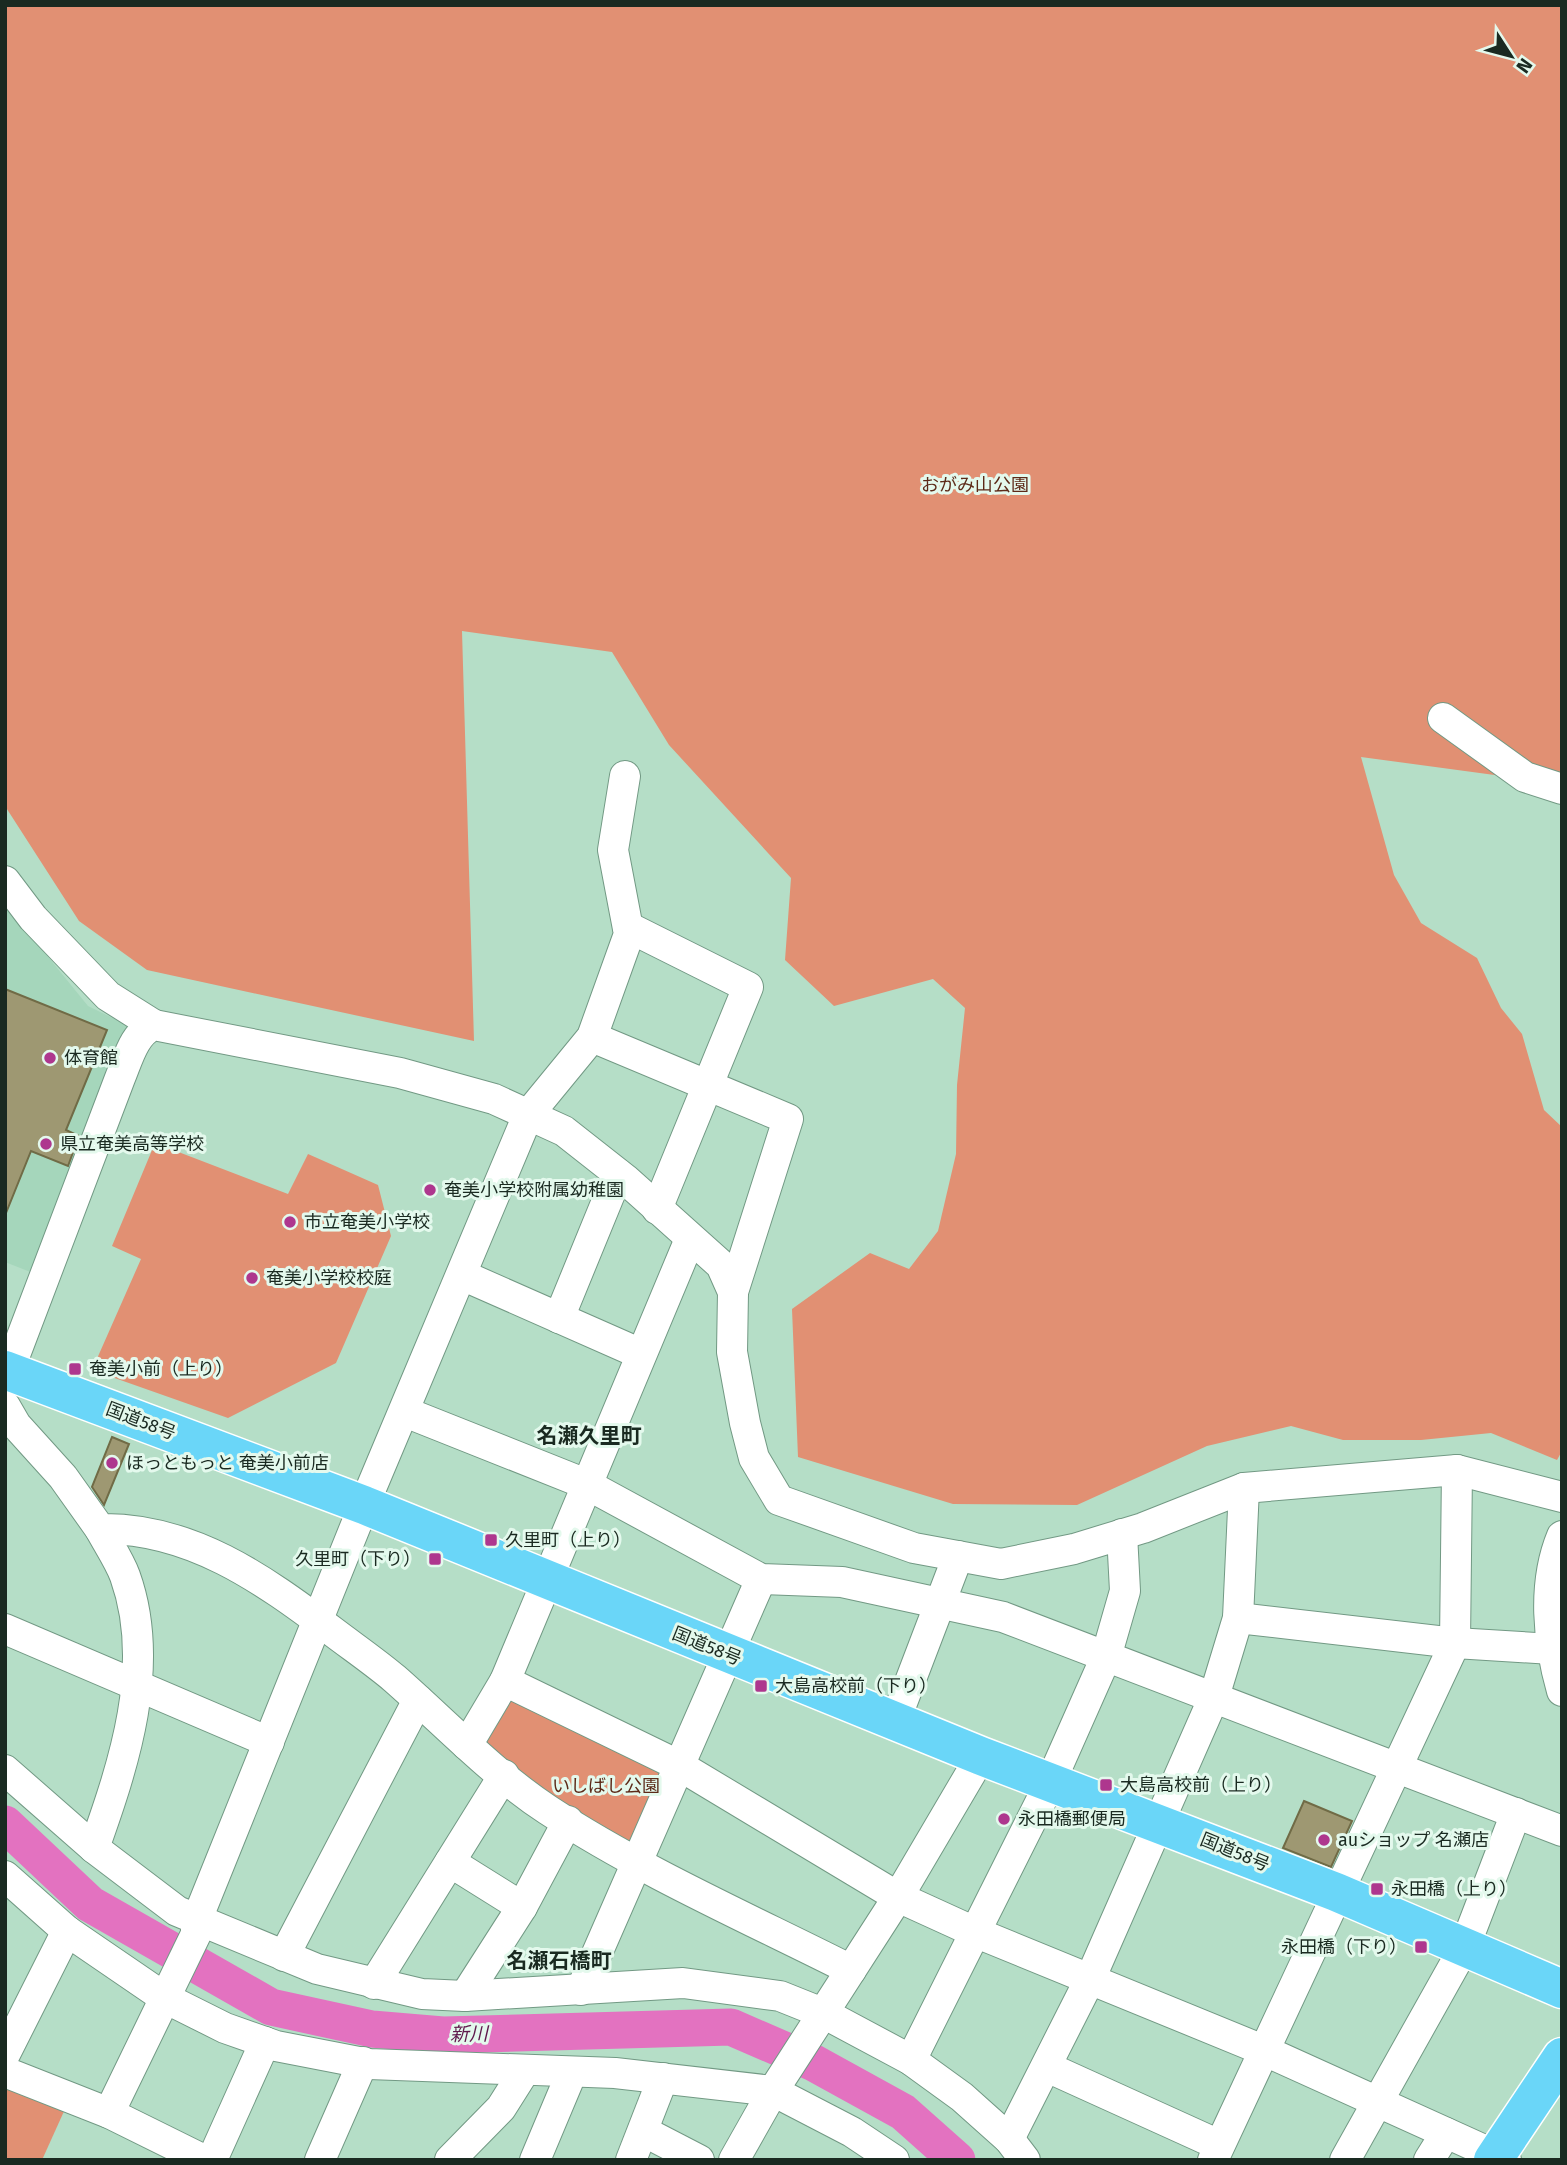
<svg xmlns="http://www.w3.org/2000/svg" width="1567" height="2165" font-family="'Fira Sans','Noto Sans JP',sans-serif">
<rect width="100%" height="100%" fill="#b5dec7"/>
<path fill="#a5d6bb" d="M5,904L88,1006L129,1026L38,1275L5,1262Z"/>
<g fill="#e19073">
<path d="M5,5H1562V784L1361,757L1394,875L1421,923L1477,958L1501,1008L1522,1034L1544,1110L1562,1127V1451L1557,1460L1491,1433L1421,1440H1343L1291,1426L1207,1446L1077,1505L953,1504L798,1457L792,1309L870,1253L909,1269L938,1231L956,1154L957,1085L965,1008L933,979L834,1006L785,960L791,878L669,745L612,652L462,631L474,1041L147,970L79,921L5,806Z"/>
<path d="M155,1143L288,1194L308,1154L378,1185L391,1236L336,1363L228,1418L92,1370L141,1259L112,1246Z"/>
<path d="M509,1687L673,1767L633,1858L473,1748Z"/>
<path d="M5,2072L70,2098L42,2160H5Z"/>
</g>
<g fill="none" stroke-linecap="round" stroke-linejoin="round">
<path stroke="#e372c0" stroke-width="37" d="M5,1824L90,1904L271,2007L372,2029L443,2035L731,2027L814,2063L903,2112L957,2160"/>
</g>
<g fill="#9e9872" stroke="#706b46" stroke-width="2">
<path d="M5,989L107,1030L66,1130L79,1136L68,1166L31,1151L6,1213Z"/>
<path d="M112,1437L129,1444L104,1505L92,1487Z"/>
<path d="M1304,1801L1352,1821L1331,1867L1283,1848Z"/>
</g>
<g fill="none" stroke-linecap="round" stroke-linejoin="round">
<g stroke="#729984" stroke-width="32">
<g id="minor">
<path d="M1443,718L1525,777L1562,789"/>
<path d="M5,881L33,918L108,996L154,1025"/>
<path d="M628,927L748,987L657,1209"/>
<path d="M592,1037L788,1119L733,1292"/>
<path d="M690,1239L505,1681L680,1766L898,1897L977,1933L1263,2050L1506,2160"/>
<path d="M462,1275L641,1354"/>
<path d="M559,1318L618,1174"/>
<path d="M5,1381L120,1078C128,1059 134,1033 154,1025L400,1073L494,1099L564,1131L625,1179L721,1265L733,1292L732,1352L745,1423L754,1458L779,1500L914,1548L1001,1564L1074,1549L1143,1528L1244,1488L1457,1470L1562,1497"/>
<path d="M5,1406L16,1425L63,1477L100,1529C190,1527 263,1579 332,1631C353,1647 375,1662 395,1679C445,1723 492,1773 548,1810C643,1872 750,1919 851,1970"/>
<path d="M405,1412L586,1484L761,1579L842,1582L1003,1617L1562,1831"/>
<path d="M1562,1536C1542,1584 1548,1642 1562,1691"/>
<path d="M1238,1618L1455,1643L1552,1649"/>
<path d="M5,1629L269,1742"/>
<path d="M895,1721L958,1556"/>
<path d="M467,1745L505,1681"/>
<path d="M5,1770L94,1848L177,1911L317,1969L422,1994L465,1996L683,1983L780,1996L825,2014L911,2060L962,2097L1009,2139L1025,2160"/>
<path d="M94,1848C124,1764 157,1665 125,1576C119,1560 108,1544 100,1529"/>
<path d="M450,1862L522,1907"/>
<path d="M5,1876L67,1931L165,1998L225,2028L276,2046L369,2064L615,2073L773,2091L852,2132L894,2160"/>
<path d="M284,1956L418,1700"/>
<path d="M374,1984L504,1775"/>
<path d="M581,1990L761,1579"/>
<path d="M465,1996L522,1907L568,1821"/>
<path d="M5,2054L67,1931"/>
<path d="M911,2060L1051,1781L1106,1657L1125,1591L1122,1534"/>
<path d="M1047,2067L1219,2145"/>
<path d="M5,2072L109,2113"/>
<path d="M643,2131L699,2160"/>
<path d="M1009,2139L1091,1977L1214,1697L1238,1618L1244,1488"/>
<path d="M204,2160L109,2113L196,1934V1922L364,1505L528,1115L592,1037L629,934L613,850L625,776"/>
<path d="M212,2160L265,2042"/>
<path d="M320,2160L363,2062"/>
<path d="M450,2160L501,2108L525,2070"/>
<path d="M535,2160L572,2072"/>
<path d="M631,2160L663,2078"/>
<path d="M734,2160L773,2091L898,1897L981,1756"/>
<path d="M1213,2160L1455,1643L1457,1470"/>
<path d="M1345,2160L1465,1946L1516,1813"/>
<path d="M1429,2160L1446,2133"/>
</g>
</g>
<g stroke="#fff" stroke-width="41">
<g id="highway">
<path d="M5,1370L364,1505L981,1756L1336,1892L1562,1989"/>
<path d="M1493,2160L1562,2057"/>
</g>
</g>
<use href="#minor" stroke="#fff" stroke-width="30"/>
<use href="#highway" stroke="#6ad6f8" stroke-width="38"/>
</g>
<g fill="#ae378e" stroke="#e4f9ed" stroke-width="2.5">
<circle cx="50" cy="1058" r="7"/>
<circle cx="46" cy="1144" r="7"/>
<circle cx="430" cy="1190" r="7"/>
<circle cx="290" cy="1222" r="7"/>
<circle cx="252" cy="1278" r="7"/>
<rect x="68" y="1362" width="14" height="14" rx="3.5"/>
<circle cx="112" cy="1463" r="7"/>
<rect x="484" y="1533" width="14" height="14" rx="3.5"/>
<rect x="428" y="1552" width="14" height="14" rx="3.5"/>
<rect x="754" y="1679" width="14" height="14" rx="3.5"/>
<rect x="1099" y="1778" width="14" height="14" rx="3.5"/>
<circle cx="1004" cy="1819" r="7"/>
<circle cx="1324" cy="1840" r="7"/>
<rect x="1370" y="1882" width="14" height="14" rx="3.5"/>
<rect x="1414" y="1940" width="14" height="14" rx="3.5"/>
</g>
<g text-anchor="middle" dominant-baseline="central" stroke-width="6" stroke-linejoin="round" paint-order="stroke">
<g font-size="18" fill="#5c2a18" stroke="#e4f9ed">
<text x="975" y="485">おがみ山公園</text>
<text x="606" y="1786">いしばし公園</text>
</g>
<g font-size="18" fill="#1a2a21" stroke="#e4f9ed" text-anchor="start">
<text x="64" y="1058">体育館</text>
<text x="60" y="1144">県立奄美高等学校</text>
<text x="444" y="1190">奄美小学校附属幼稚園</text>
<text x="304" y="1222">市立奄美小学校</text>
<text x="266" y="1278">奄美小学校校庭</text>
<text x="89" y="1369">奄美小前（上り）</text>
<text x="126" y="1463">ほっともっと 奄美小前店</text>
<text x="505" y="1540">久里町（上り）</text>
<text x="421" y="1559" text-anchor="end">久里町（下り）</text>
<text x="775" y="1686">大島高校前（下り）</text>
<text x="1120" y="1785">大島高校前（上り）</text>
<text x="1018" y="1819">永田橋郵便局</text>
<text x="1338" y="1840">auショップ 名瀬店</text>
<text x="1391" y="1889">永田橋（上り）</text>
<text x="1407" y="1947" text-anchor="end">永田橋（下り）</text>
</g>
<g font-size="18" fill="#1a2a21" stroke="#e4f9ed">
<text transform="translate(141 1421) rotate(21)">国道58号</text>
<text transform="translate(707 1646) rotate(22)">国道58号</text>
<text transform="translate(1235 1852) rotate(22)">国道58号</text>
</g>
<g font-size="19" font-style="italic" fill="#5f194c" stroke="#e4f9ed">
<text transform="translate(469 2034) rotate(-1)">新川</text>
</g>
<g font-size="21" font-weight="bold" fill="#1a2a21" stroke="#e4f9ed">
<text x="589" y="1436">名瀬久里町</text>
<text x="559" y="1961">名瀬石橋町</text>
</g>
</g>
<rect width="1567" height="2165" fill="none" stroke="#1a2a21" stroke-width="14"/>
<g transform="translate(1511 56) rotate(126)" stroke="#e4f9ed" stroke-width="5" paint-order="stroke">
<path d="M0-5L12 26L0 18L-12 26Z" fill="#1a2a21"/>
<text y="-10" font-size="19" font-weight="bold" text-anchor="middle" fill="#1a2a21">N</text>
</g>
</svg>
